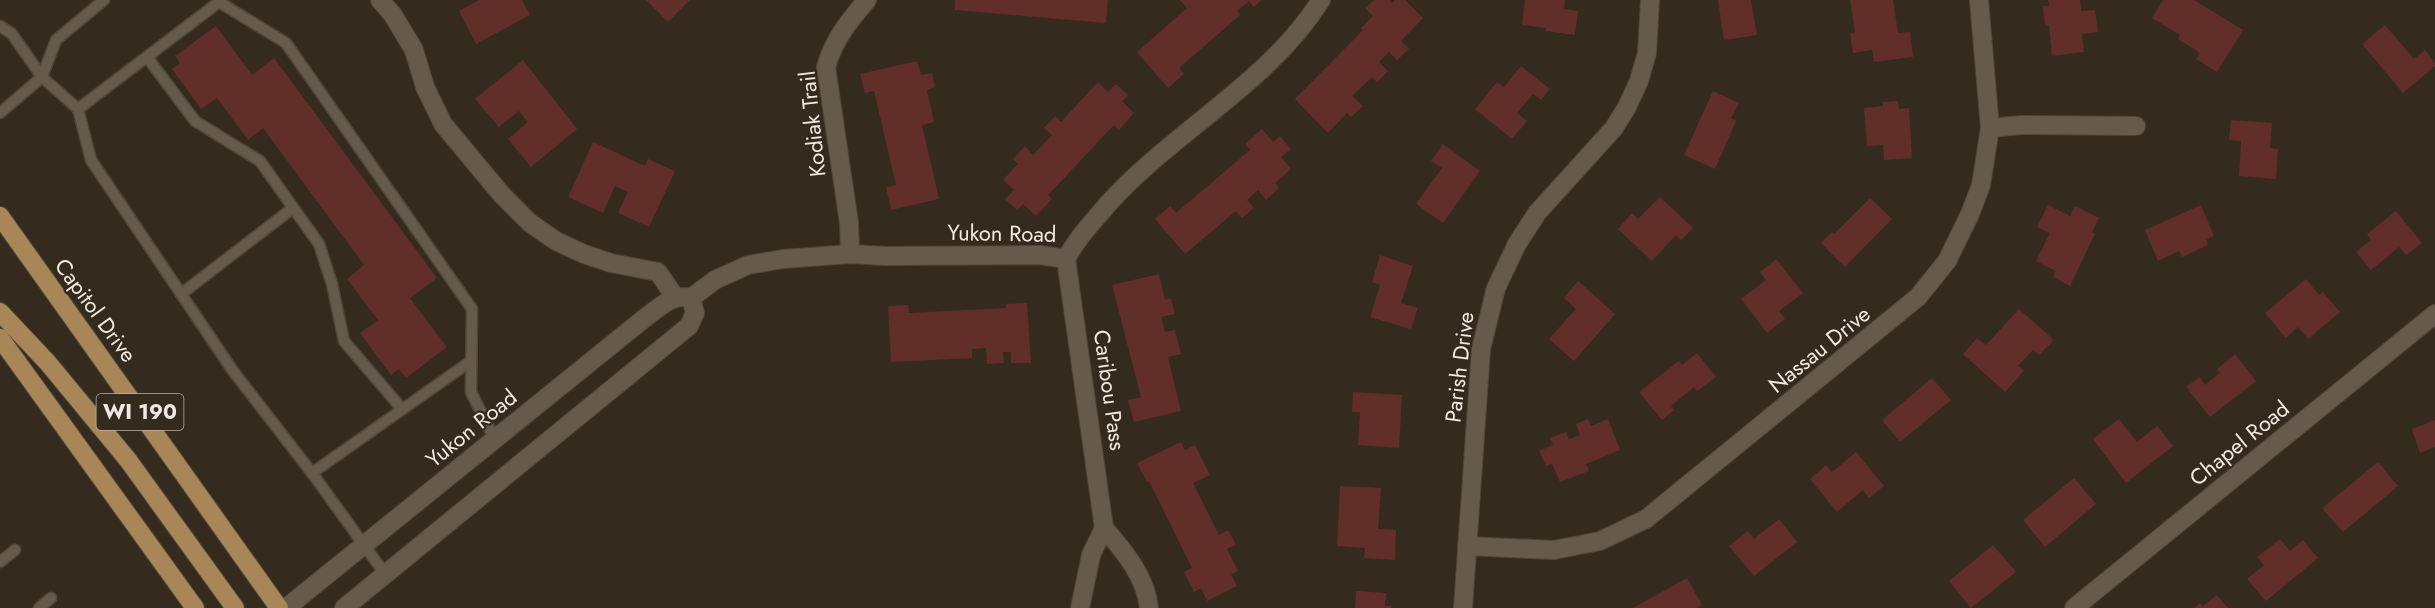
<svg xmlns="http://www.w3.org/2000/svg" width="2435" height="608" font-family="Jost,sans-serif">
<rect width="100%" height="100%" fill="#352a1e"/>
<g fill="#622e29">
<path d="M479,0H522L530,15L476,44L459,11Z"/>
<path d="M646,0H690L668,22Z"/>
<path d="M955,0H1108L1106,23L955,10Z"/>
<path d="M1180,0H1262L1254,7L1249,1L1237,11L1240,15L1179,68L1184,74L1168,88L1137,52L1187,8Z"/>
<path d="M1374,0H1390L1392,3L1395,0H1405L1423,18L1401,41L1409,49L1397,60L1389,52L1379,62L1388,71L1377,82L1372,77L1352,96L1363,106L1351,117L1347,113L1328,133L1295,99L1363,30L1361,28L1373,16L1365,8Z"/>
<path d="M1525,0H1565L1564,9L1578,11L1575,35L1546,31V28L1522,25Z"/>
<path d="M1718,0H1751L1757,35L1724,40Z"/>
<path d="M1850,0H1893L1898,33L1910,32L1913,57L1874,62L1872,50L1853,53L1850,33L1855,32Z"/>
<path d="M2048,0H2080L2081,11L2095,10L2098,32L2082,34L2084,52L2052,56L2049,25L2045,26L2043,6H2049Z"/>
<path d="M2163,0H2194L2243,30L2217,72L2196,59L2200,53L2178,39L2180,35L2152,18Z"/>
<path d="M2385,25L2414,59L2425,50L2435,63V66L2403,93L2362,44Z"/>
<path d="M216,26L252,75L274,58L437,278L410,298L447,347L406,378L399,369L391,375L360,333L378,320L347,279L364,265L263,128L248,140L217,98L201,109L172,69L180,63L175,56Z"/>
<path d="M523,60L577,129L531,167L508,139L528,122L519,111L499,127L475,99Z"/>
<path d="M917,61L921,75L932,73L935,87L927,90L934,122L922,125L939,199L891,210L886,187L896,185L874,91L865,93L860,74Z"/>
<path d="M1521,66L1550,89L1541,100L1533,94L1517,113L1527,121L1512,139L1475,109L1497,82L1504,87Z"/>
<path d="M1098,82L1108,92L1116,84L1128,95L1122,101L1134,113L1119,130L1114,125L1048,195L1052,199L1036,216L1023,204L1017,210L1005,199L1014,190L1003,180L1018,164L1013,159L1025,146L1033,155L1052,135L1044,128L1055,116L1061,122Z"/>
<path d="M1713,91L1739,103L1731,118L1736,121L1715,169L1684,155Z"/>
<path d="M1898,101L1899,109L1909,108L1912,158L1884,160L1883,145L1867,146L1864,108L1883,106V102Z"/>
<path d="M2231,120L2272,123L2270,148L2278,149L2276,179L2239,176L2241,141L2229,140Z"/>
<path d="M1262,129L1273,142L1280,136L1291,149L1281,157L1291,169L1275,183L1279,188L1266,200L1258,190L1247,200L1254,208L1242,218L1236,211L1185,254L1155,219L1170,206L1176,213L1250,150L1245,144Z"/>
<path d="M593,142L645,166L648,159L675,171L649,227L618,213L628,192L615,186L603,213L568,197Z"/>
<path d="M1443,144L1480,171L1443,223L1416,204L1442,168L1431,161Z"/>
<path d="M1660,197L1693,228L1681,240L1676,235L1652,261L1618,229L1632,213L1638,219Z"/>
<path d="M1870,198L1892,219L1845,267L1821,243L1832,232L1834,234Z"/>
<path d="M2048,205L2070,216L2075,206L2099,218L2092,232L2095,234L2070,286L2053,277L2056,271L2036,261L2050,233L2037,227Z"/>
<path d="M2201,205L2214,236L2206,240L2208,245L2182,257L2179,251L2158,261L2145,230Z"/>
<path d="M2396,211L2422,243L2406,255L2399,247L2371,270L2356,252L2371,240L2367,234Z"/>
<path d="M1380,255L1413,266L1401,303L1418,308L1411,329L1370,317L1380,285L1372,282Z"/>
<path d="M1776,259L1803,293L1779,311L1785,319L1767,333L1741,299L1766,280L1760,272Z"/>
<path d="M1159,274L1165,300L1171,298L1175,314L1161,317L1165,332L1175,330L1181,354L1168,357L1181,411L1134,422L1128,400L1141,397L1112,285Z"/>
<path d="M2306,279L2319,295L2323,292L2340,312L2308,339L2298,327L2286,338L2265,313Z"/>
<path d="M1578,281L1615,314L1574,361L1549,339L1576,309L1564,298Z"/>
<path d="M1027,303L1031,363H1011V352H1003L1004,363L987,364L986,348L972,349V358L891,362L888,306L908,305L909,313L1006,308V304Z"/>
<path d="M2019,309L2054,340L2039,355L2033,350L2018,366L2024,371L2005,392L1963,354L1977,338L1986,345Z"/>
<path d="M1697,353L1716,377L1697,391L1694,387L1671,406L1674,410L1662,420L1639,392L1679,361L1682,365Z"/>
<path d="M2235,354L2256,381L2210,417L2186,387L2200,377L2205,385L2220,373L2217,369Z"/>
<path d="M1932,378L1951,400L1900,442L1882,420Z"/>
<path d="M1353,392L1402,395L1399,448L1358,445L1360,412H1352Z"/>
<path d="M1588,419L1591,426L1608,419L1620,450L1586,464L1589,471L1560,482L1552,464L1546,466L1539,451L1553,445L1550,438L1566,432L1569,439L1580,435L1576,424Z"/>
<path d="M2119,419L2137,442L2157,426L2173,446L2126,483L2093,439Z"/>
<path d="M2435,420V447L2420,453L2412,429Z"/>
<path d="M1181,442L1185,450L1195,445L1210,475L1193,483L1219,535L1228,530L1236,545L1227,549L1238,571L1231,574L1237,586L1207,601L1201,588L1194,592L1184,572L1192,568L1149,481L1147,482L1137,463Z"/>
<path d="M1856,452L1884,486L1869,498L1863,490L1837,512L1810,479L1826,465L1832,472Z"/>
<path d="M2378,462L2398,486L2343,532L2322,508Z"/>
<path d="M2074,478L2096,504L2045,547L2023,520Z"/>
<path d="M1340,486L1381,488L1378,529L1396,530L1395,560L1364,558L1365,548L1337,546Z"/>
<path d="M1779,519L1797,542L1754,576L1729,546L1748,531L1754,539Z"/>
<path d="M2280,539L2290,551L2303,540L2318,558L2266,601L2247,579L2264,565L2257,557Z"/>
<path d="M1993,545L2016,572L1971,608L1949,581Z"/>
<path d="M1687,578L1702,605L1697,608H1633Z"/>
<path d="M1356,591L1386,593L1385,606H1391V608H1355Z"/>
<path d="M2217,595L2228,608H2194L2200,603L2203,606Z"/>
</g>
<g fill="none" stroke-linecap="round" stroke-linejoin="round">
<g stroke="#4f473c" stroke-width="13">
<g id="lane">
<path d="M0,26L12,34L42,77L78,109L219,2L286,43L472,309L471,392L495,440"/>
<path d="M147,57L195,121L260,161L319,244L332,284L344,341L402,409"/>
<path d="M78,109L91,160L233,371L312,473"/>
<path d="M0,113L42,77L56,40L104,0"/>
<path d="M181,294L293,208"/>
<path d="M0,562L15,550"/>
<path d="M385,574L312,473L471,361"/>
<path d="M39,608L51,598"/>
</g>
</g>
<g stroke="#4f473c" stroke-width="20">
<g id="street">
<path d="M380,0L393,15L414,50L425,87L443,124L502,195L530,223L556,241L584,254L611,263L658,272L675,297"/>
<path d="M1990,128L2021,125L2136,126"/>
<path d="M850,254L849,223L826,67C834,39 849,21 867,0"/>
<path d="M1066,259C1077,238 1092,223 1107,205C1172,132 1269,83 1321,0"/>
<path d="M1066,259L1104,528"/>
<path d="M691,298L715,280L748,265L783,259L850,254L885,256L1040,255L1066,259"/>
<path d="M1467,546L1554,550L1600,541L1646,519L1918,297L1947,261L1970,214L1981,185L1990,128L1979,0"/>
<path d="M286,608L646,317C660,307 673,293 691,298"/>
<path d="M344,608L689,326L695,313L691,298"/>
<path d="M1080,608L1091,555L1104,528C1124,551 1146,577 1149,608"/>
<path d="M1463,608L1481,349L1496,288L1517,244L1537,213L1614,128L1627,107L1639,81L1647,53L1650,0"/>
<path d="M2074,608L2435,314"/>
</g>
</g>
<g stroke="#4f473c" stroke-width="20">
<g id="primary">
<path d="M0,216L279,608"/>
<path d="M0,312L48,363L128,460L235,608"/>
<path d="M0,338L195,608"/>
</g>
</g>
<use href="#lane" stroke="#665a4d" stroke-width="10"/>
<use href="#street" stroke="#665a4d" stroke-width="18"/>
<use href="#primary" stroke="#a98657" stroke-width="18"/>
</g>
<g text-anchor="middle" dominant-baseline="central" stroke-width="4.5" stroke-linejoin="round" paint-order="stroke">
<rect fill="#352a1e" stroke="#b9b0a7" stroke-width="1.5" x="96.5" y="394" width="87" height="36" rx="4.5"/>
<g font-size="21" font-weight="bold" fill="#f2eae2">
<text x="140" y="412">WI 190</text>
</g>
<g font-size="22" fill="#f2eae2" stroke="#352a1e">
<text transform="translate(812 124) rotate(-96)">Kodiak Trail</text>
<text transform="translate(1002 233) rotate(1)">Yukon Road</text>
<text transform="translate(96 310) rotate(54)">Capitol Drive</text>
<text transform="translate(1819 349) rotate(-39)">Nassau Drive</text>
<text transform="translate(1459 367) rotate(-83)">Parish Drive</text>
<text transform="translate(1110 390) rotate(82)">Caribou Pass</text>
<text transform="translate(471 428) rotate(-39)">Yukon Road</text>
<text transform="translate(2239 443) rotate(-39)">Chapel Road</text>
</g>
</g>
</svg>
